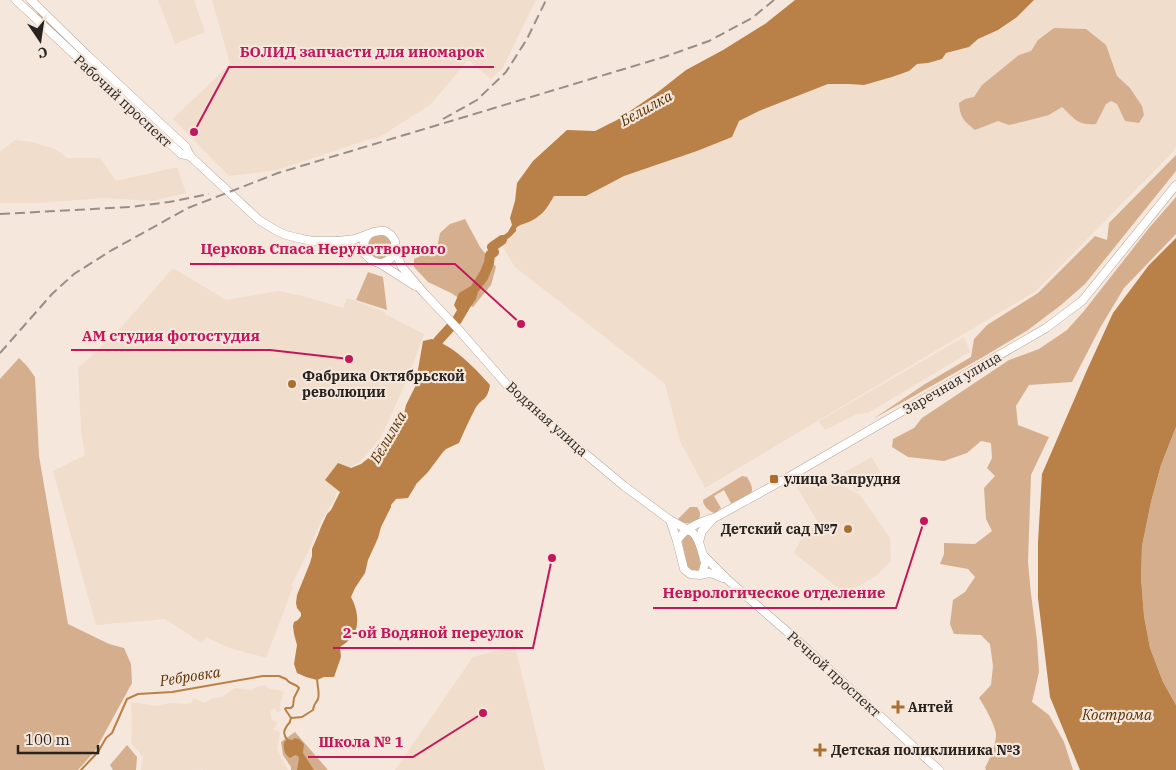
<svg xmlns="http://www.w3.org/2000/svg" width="1176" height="770" font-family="'IBM Plex Serif',serif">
<rect width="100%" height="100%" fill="#f5e7dc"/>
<g fill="#f1ddcc">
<path d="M158,0H194L205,32L175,44Z"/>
<path d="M212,0H536L502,69L491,79L468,60L430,105L378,138L367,140L277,170L229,176L173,119L230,64Z"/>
<path d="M1034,0H1176V145L1175,150L1036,291L705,488L680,441L665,384L515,267L501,244L506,240L517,226L531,221L545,212L554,196H586L624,176L697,151L732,137L738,121L759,111L828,84H848L864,85L892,77L909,71L917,64L928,63L946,53L969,47L978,39L998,30L1017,17Z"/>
<path d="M15,140L32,142L55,149L67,158H100L116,181L177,167L186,193L152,201L104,198L37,203H0V152Z"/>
<path d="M173,268L226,300L278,291L303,296L343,308L347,298L385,312V314L424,334L407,380L381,437L360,462L350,467L338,488L334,501L321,521L309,550L291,586L293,587L266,658L227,647L206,637L202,643L165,619L96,625L53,471L85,455L81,430L78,368L117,332Z"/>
<path d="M964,337L970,352L868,413L857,414L825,430L822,426L819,421Z"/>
<path d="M872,457L883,477L856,492L845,472Z"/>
<path d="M819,473L860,495L890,538L891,561L877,575L846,594L794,553L804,534L819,524L797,487Z"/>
<path d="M515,646L545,770H395L473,657Z"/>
<path d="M265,685L270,689L279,690L284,692L280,704L281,711L277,712L274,708L270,712L272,720L278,723L273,729L280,732L277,749L288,770H203L202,769L199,770H141L143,757L131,743L132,724L131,702L157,706L164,704L174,703L185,704L192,703L193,698L205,703L211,699L222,697L235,688L251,690L257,687Z"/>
</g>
<g fill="#d5af8d">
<path d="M39,12L148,116L146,118L36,15Z"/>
<path d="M1054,28L1086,29L1106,45L1117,76L1130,88L1142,106L1144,115L1139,123L1125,121L1117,104L1111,101L1106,104L1096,124C1078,126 1075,119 1062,107L1049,115L1026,121L1009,125L998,121L975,130C964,121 960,118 959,103L965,99L974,97L982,85L1019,55L1031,51L1038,40Z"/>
<path d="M1176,155V171L1085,284L1061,305L1028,330L983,357L873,419L925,384L971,357L974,339L987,325L1038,293L1095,236L1107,240L1109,223Z"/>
<path d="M1176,197V234L1124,288L1100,328L1072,382L1029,385L1016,406L1018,425L1049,437L1031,475L1028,562L1031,594L1037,640L1039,672L1032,702L1049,715L1064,742L1073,770H986L985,768C990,758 996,745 996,734C995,725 984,705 979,698L991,685L993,666L990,644L981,635L954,634L950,624L953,600L965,592L975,577L968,569L940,564L944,554V543L975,544L992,531L986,519L984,488L995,476L987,468L992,458L991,443L981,441L967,453L944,461L908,457L892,447L893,439L914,428L922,418L1009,360L1039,349L1067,330L1084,311L1149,228Z"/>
<path d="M465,219L480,247L496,267L491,285L473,307L451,293L428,282L414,267V259L437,248L440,233L450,224Z"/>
<circle cx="380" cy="247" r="12"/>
<path d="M368,272L383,277L387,310L356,300Z"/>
<path d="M19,358L27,366L35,377L39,456L68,624L109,644L124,648L131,664L132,683L95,751L78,770H0V379Z"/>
<path d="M1176,427V705L1163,682L1150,648L1144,616L1141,578L1142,546L1151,502L1161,465Z"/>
<path d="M742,476L747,477C759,496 748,496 732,505L724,490L714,496L721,508L717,512L714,513C709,511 703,506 703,500Z"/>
<path d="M690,507H697C700,512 701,514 699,519C691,524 685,525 678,519Z"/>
<path d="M686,535H691L695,538L701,566L697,572H695L688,569L682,541V538Z"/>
<path d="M295,732L328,770H291V767L283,755L281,742Z"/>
<path d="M127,745L137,757L136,770H113L110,765Z"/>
</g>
<g fill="#b98048">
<path d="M795,0H1034L1017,17L998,30L978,39L969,47L946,53L942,59L928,63L917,64L909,71L892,77L864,85L848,84H828L759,111L739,121L732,137L697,151L624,176L586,196H554C547,208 544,214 531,221C525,224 520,224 516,228V231C509,239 502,244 492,247L493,243L508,232L509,230L512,225L510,218L515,201L517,183L533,161L567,130L595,131L617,120L658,92L686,70L723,50L765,24Z"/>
<path d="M1176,238V427L1161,465L1151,502L1142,546L1141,578L1144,616L1150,648L1163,682L1176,705V770H1080L1050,697L1038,598V542L1042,474L1087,370L1113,313L1149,265Z"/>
<path d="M489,263L488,279L478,292L476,299L465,315L459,321L457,320L458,312L454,305L459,293L471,286L481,270Z"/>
<path d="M432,339C455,347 474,367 490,385C487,402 482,397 475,409C469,420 464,432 459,443L446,449L443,452L428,472L417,483L408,498L396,499L391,505V507L381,527L378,538L368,560L365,573L355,588L351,597C358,610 361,628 350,639C347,642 343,645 340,647L341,657L334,677H324L317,680L306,677L297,673L294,664L297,645L294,634L293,626L294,622L298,620L301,616V613L297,608L296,603L297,595L310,563L312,556V549L318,535L321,527L327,514L331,510L340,492L325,480L338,463L351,468L361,464L370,457L380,442L392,435L404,414L406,405L415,387L423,341Z"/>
<path d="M295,738L299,739L304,744L303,753L314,770H297L299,759L298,756L295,755L290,758C284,754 283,748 284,742L288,739L292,740Z"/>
</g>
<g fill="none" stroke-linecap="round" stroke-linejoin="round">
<g stroke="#b98048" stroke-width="2">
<path d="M289,742C282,734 283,730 290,722V721L291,718L302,717L313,710C314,703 315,705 318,699C320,694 317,684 317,678"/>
<path d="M81,770L98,752L106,738L112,733L127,699L138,694L172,692L263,676H279L286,679L289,682L297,686L299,688L294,698L293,706L291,708H286L285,709L291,718"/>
</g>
<g stroke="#b98048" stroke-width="10">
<path d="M484,275L489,263L490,255L494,252L492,247L502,240"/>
<path d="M436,355L438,341L457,320L464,308"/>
</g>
<g stroke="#b4a79c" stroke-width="9">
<g id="minor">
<path d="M16,0L181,154L190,156"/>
<path d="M31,0L87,55L186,147L190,156L259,220L277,231L286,235L302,239L313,241H338L358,249L365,254"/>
<path d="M369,234C359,245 364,260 379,263L415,286"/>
<path d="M338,241L355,239L374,232L380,231H385L391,235L395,241V251L402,267L423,292L459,330L507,385L551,425L624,486L670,520L692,532L695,535L699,542L703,555L705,563L702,574"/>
<path d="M379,263C387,263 392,259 395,251"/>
<path d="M670,520L677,541L684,569L690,574L700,575L709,573L716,575L723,578"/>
<path d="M677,541C684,528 702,521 716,517L787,478L1046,328L1082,301L1176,185"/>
<path d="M699,542L702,531L712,520"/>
<path d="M704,556L728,580L807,649L939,770"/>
</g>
</g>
<use href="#minor" stroke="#fff" stroke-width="8"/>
<g stroke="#988e86" stroke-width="2" stroke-dasharray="10 5" stroke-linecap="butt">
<path d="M443,119L477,100L506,72L527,39L546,0"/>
<path d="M0,214L130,207L169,202L209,194"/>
<path d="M0,353L52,294L74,274L112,250L188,208L278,173L664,57L709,41L752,18L774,0"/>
</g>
</g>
<g fill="#ab6e31" stroke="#f5e7dc" stroke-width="2">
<circle cx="292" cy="384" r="5"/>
<rect x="769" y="474" width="10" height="10" rx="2.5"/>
<circle cx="848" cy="529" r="5"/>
<path d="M895.5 699.5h5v5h5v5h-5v5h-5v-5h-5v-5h5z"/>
<path d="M817.5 742.5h5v5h5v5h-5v5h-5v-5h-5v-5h5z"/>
</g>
<g text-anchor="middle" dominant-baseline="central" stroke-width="4.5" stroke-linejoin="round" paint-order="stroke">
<g font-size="14" fill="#28231f" stroke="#f5e7dc">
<text transform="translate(123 101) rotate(43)">Рабочий проспект</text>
<text transform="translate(952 383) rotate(-30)">Заречная улица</text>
<text transform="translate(547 419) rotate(42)">Водяная улица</text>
<text transform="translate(834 674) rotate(42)">Речной проспект</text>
</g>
<g font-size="14" font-weight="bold" fill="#28231f" stroke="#f5e7dc" text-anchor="start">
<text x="302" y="376">Фабрика Октябрьской<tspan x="302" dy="16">революции</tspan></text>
<text x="784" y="479">улица Запрудня</text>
<text x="838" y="529" text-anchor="end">Детский сад №7</text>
<text x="908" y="707">Антей</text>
<text x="831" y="750">Детская поликлиника №3</text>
</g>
<g font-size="15" font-style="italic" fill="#5a3305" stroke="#f5e7dc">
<text transform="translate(646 108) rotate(-29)">Белилка</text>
<text transform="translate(388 437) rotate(-60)">Белилка</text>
<text transform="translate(190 676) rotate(-9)">Ребровка</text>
<text x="1117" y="714">Кострома</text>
</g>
</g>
<path fill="none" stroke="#c2185b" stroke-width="2" d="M194 132L229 67H494M521 324L455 264H190M349 359L270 350H71M924 521L896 608H653M552 558L533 648H333M483 713L413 757H308"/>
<g fill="#c2185b" stroke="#f5e7dc" stroke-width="2">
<circle cx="194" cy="132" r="5"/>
<circle cx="521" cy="324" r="5"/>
<circle cx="349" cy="359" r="5"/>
<circle cx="924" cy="521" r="5"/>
<circle cx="552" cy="558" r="5"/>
<circle cx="483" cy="713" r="5"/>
</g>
<g font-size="15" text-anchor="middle" font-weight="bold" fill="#c2185b" stroke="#f5e7dc" stroke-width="4.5" stroke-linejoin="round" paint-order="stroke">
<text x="362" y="57">БОЛИД запчасти для иномарок</text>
<text x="323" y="254">Церковь Спаса Нерукотворного</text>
<text x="171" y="341">АМ студия фотостудия</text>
<text x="774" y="598">Неврологическое отделение</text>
<text x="433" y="638">2-ой Водяной переулок</text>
<text x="361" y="747">Школа № 1</text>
</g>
<g transform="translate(40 40) rotate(167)" stroke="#f5e7dc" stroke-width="4" paint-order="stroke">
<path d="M0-4L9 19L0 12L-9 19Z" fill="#28231f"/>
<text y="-8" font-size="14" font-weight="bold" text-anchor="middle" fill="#28231f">С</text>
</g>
<path d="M18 745v8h80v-8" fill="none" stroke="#28231f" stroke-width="2.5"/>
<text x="25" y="745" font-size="15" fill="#28231f" stroke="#f5e7dc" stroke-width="4" paint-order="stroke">100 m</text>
</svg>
